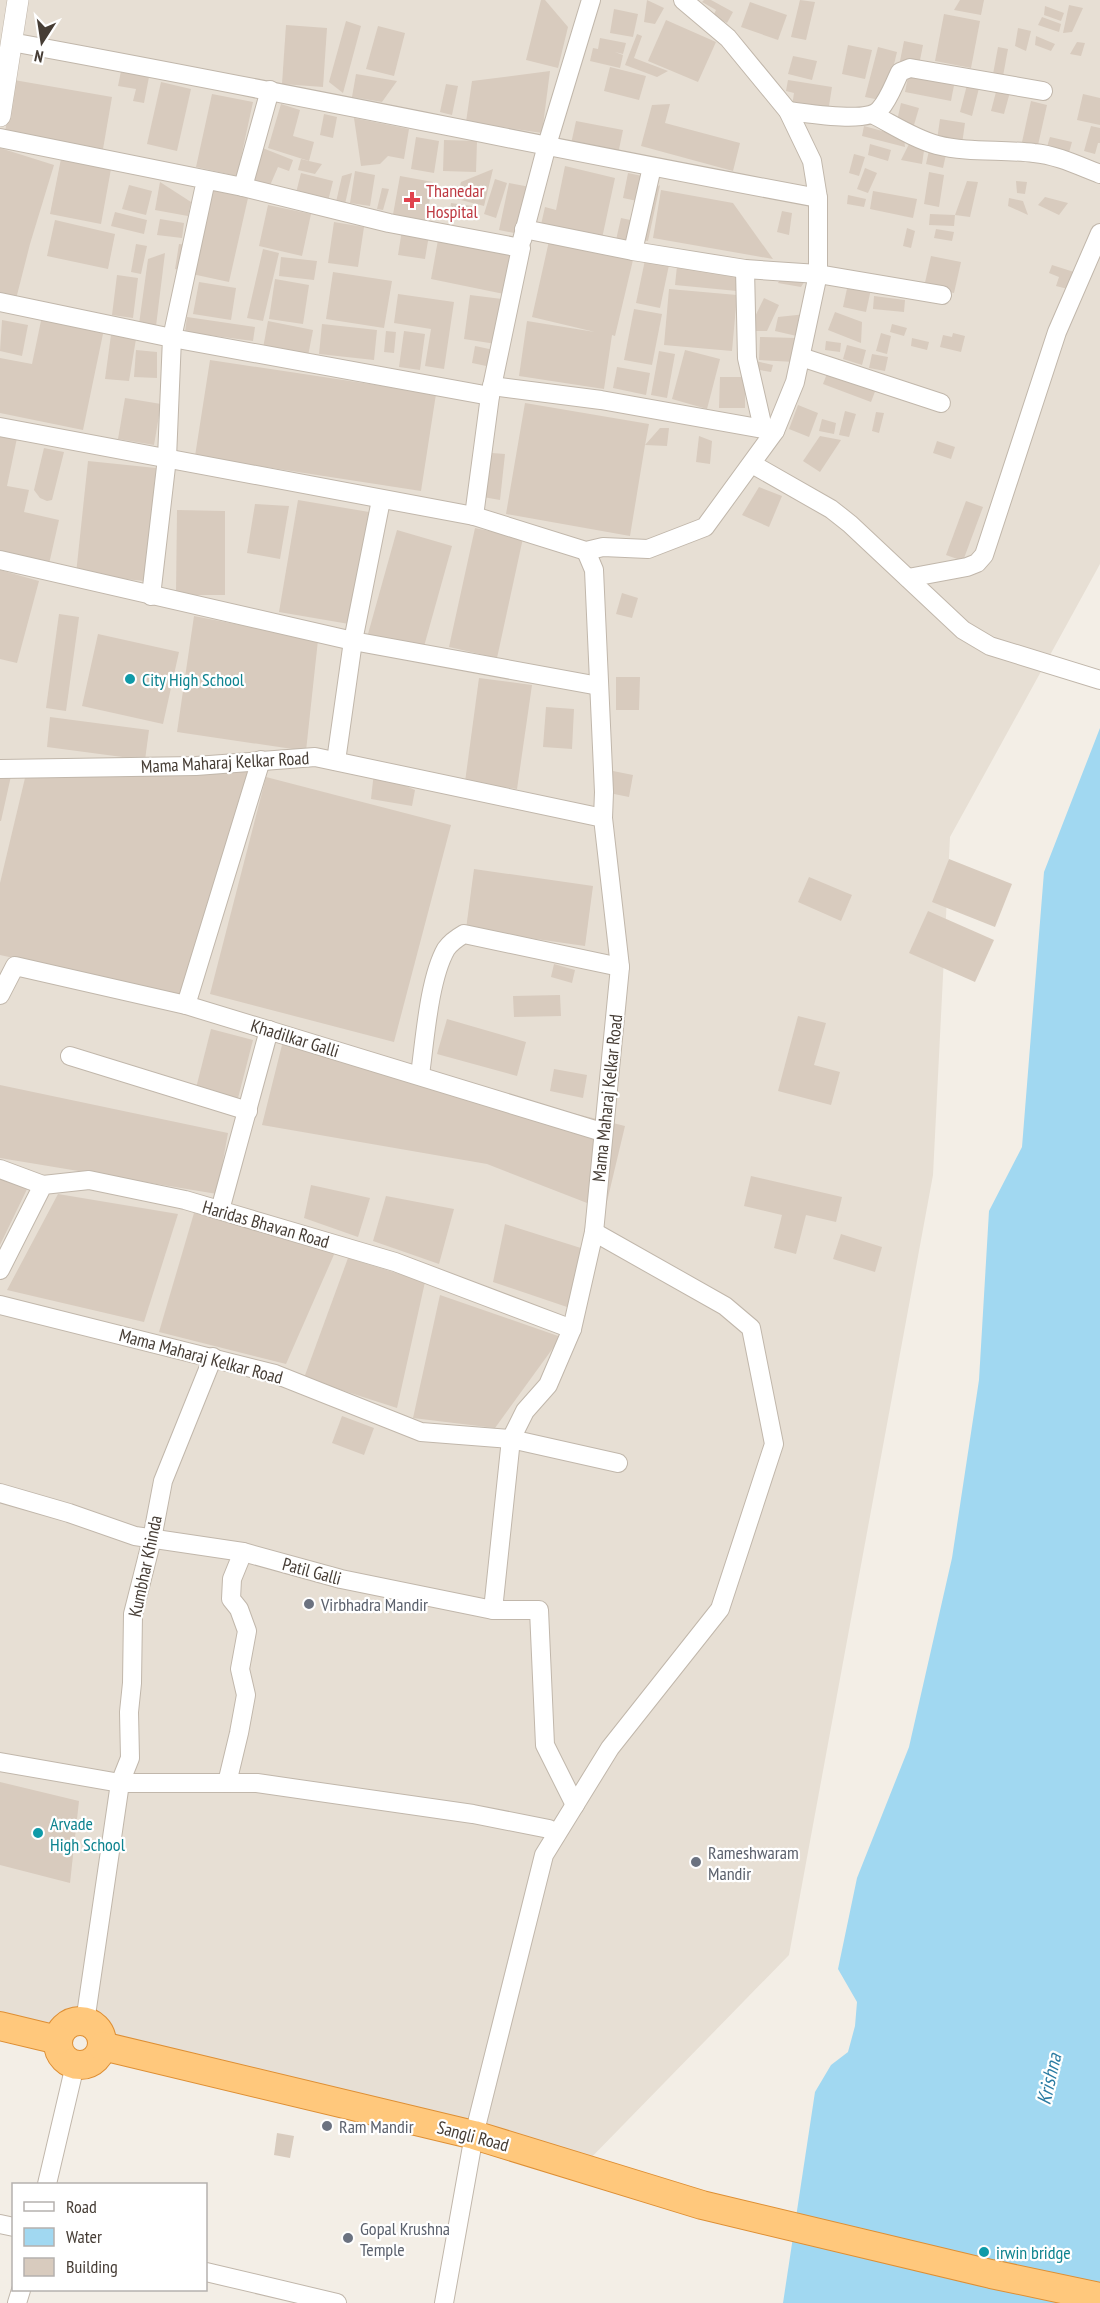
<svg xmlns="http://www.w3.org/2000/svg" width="1100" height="2303" font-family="'PT Sans Narrow',sans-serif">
<rect width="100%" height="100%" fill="#f3eee6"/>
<path fill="#e7dfd4" d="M0,0H1100V564L950,837L933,1175L789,1955L582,2167L65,2027L0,2014Z"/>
<path fill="#a1d8f1" d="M1100,728V2303H783L815,2092L831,2065L848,2052L855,2026L857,2002L838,1969L857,1878L909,1747L952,1558L979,1380L989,1211L1022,1147L1044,872Z"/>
<g fill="#d8cbbe">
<path d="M541,0H545L568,27L558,68L526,60Z"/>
<path d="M647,0L664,8L655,24L644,22Z"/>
<path d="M704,0H711L733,12L727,23L713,16L716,10L702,2Z"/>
<path d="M800,0L815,2L806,40L791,37Z"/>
<path d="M960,0H984L981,15L954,10Z"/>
<path d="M750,2L787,15L778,40L741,27Z"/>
<path d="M1069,5L1083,8L1072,32L1063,33Z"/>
<path d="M1045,6L1064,13L1061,21L1044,15Z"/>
<path d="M614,9L638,14L633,37L610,33Z"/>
<path d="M944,14L980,21L971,68L935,61Z"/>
<path d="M1042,17L1061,24L1059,32L1038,25Z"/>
<path d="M666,20L716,42L698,82L648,61Z"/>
<path d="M346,21L361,26L343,93L329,82Z"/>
<path d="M286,25L327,28L323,87L282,84Z"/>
<path d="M378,26L405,33L394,76L366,69Z"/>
<path d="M1018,28L1031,31L1026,51L1015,46Z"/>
<path d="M637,34L642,36L634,58L668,71L657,77L625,65Z"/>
<path d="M1036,36L1055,44L1051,51L1035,45Z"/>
<path d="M600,38L626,43L623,54L615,52L623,55L620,68L590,61L593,48L598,49Z"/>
<path d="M904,41L923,45L919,65L900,61Z"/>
<path d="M1077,42L1085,43L1081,56L1070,54Z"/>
<path d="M848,45L872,50L865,79L842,74Z"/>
<path d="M878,47L897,52L885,101L865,97Z"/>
<path d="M998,47L1008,49L1003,76L993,74Z"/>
<path d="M793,56L817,61L812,80L788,74Z"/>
<path d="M610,67L646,76L639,100L604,91Z"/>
<path d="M121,71L149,77L144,103L133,101L136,89L118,86Z"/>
<path d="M550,71L542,133L466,122L472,81Z"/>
<path d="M909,72L955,80L951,101L905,92Z"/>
<path d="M356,74L397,81L382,102L352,97Z"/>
<path d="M14,80L112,97L103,149L5,132Z"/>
<path d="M788,80L832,87L828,112L792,106L794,93L786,91Z"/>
<path d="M968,81L980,84L972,116L960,112Z"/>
<path d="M161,82L191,89L177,151L147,144Z"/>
<path d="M446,84L458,86L452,115L440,112Z"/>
<path d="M997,88L1010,92L1004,114L991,111Z"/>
<path d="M212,94L253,102L237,176L196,167Z"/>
<path d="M1083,94L1100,98V125L1077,120Z"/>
<path d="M1031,101L1047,105L1038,145L1022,142Z"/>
<path d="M901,103L919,108L914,125L897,121Z"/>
<path d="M281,104L300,110L293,136L314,142L309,161L268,148Z"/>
<path d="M670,104L665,123L740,143L733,171L641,146L652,105Z"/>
<path d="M324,114L337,117L333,138L320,135Z"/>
<path d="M354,118L409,129L404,159L388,156L380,164L361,166Z"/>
<path d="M940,119L965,123L962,144L937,140Z"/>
<path d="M576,121L623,130L618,154L571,144Z"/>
<path d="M864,126L904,137L905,147L862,136Z"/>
<path d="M1091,126L1100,128V143H1098L1095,154L1084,151Z"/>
<path d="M416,137L439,141L434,173L411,169Z"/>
<path d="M1050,137L1072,142L1068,156L1046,150Z"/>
<path d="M444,140L477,141L476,172L443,171Z"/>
<path d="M910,142L925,144L922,164L901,160Z"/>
<path d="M870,144L891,150L888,161L868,155Z"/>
<path d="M930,146L947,150L943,168L926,164Z"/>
<path d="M260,147L293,160L289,171L278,167L268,190L247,182Z"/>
<path d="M0,148L54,165L30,244L16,299L0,295Z"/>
<path d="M854,154L865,157L859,176L849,173Z"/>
<path d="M61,159L111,169L101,224L50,214Z"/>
<path d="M301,159L309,161L322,164L315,174L298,170Z"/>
<path d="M565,166L615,178L601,243L540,229L545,207L556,210Z"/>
<path d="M865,168L877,173L868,193L857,189Z"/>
<path d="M493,169L484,206L457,199L461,182Z"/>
<path d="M355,171L375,175L370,206L350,203Z"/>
<path d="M929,172L944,175L939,207L924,204Z"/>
<path d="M301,173L333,181L328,201L296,193Z"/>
<path d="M352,173L345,204L336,202L342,176Z"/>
<path d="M628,173L647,177L642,202L623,198Z"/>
<path d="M400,176L433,182L425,226L392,220Z"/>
<path d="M495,179L507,183L496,218L484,214Z"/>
<path d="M967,181L978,182L970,217L955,215L954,226L929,225L930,214L955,215Z"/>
<path d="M1016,181L1027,182L1025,194L1017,193Z"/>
<path d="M160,182L191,202L188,216L155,210Z"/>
<path d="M509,183L530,187L519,234L499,230Z"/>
<path d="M129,185L152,191L146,215L122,209Z"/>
<path d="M660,185L648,241L643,240L654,189Z"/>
<path d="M382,188L389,189L383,210L377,209Z"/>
<path d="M211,189L248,198L229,282L192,274Z"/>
<path d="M661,190L733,203L773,259L653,238Z"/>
<path d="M873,191L917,199L913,218L870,209Z"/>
<path d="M848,195L866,199L864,207L847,204Z"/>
<path d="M1045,197L1068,203L1059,215L1038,205Z"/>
<path d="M1009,198L1023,201L1028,215L1008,206Z"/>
<path d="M451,203L472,206L471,220L449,218Z"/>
<path d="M268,205L311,214L302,256L259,246Z"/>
<path d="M782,211L792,213L789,235L777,232Z"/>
<path d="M115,212L147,220L144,234L111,226Z"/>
<path d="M621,218L635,221L630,243L616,240Z"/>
<path d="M160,219L184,223L182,238L157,235Z"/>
<path d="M55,220L115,234L108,269L47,256Z"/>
<path d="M334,222L364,227L358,267L328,263Z"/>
<path d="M907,228L915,231L911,248L903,246Z"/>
<path d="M936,229L954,232L952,241L934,238Z"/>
<path d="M402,230L429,235L425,259L398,255Z"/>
<path d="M438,240L512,254L504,294L431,279Z"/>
<path d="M549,241L633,260L615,336L612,335L604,389L519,376L527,321L595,332L532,317Z"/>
<path d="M136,244L147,246L141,274L131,272Z"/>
<path d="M179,244L186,245L182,270L175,269Z"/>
<path d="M263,249L279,253L263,321L247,318Z"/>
<path d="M165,253L156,326L139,324L148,259Z"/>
<path d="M931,256L961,262L954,293L924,287Z"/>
<path d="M281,257L317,261L314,280L279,276Z"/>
<path d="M645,260L669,265L660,308L636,303Z"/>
<path d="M1052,265L1074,272L1068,289L1056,286L1059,277L1049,273Z"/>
<path d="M677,266L739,272L737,291L675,285Z"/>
<path d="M333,272L392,281L384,328L326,319Z"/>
<path d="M783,274L807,278L801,287L778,283Z"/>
<path d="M117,275L138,278L133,318L112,315Z"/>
<path d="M275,279L309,285L303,324L269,319Z"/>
<path d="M199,282L236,288L231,320L193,314Z"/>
<path d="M848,284L871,289L866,312L843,307Z"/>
<path d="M669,289L737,295L732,351L664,345Z"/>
<path d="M398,294L454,302L444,369L425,366L431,329L394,323Z"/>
<path d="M470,295L502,299L496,344L464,339Z"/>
<path d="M874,296L905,300L904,312L873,309Z"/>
<path d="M764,298L779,305L767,331H748Z"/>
<path d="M634,309L662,314L652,365L624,360Z"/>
<path d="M835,312L862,322L861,343L828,330Z"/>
<path d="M806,314L801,337L775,331L778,317Z"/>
<path d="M42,316L104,329L83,430L0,413V358L32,364Z"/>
<path d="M187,317L255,327L253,341L185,332Z"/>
<path d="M2,320L28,325L22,356L0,351Z"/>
<path d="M268,321L313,330L308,356L263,348Z"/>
<path d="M322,324L377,330L374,360L319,354Z"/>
<path d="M892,324L907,328L904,336L890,332Z"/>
<path d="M386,331L396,332L394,353L384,352Z"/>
<path d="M404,331L425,334L420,370L399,367Z"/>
<path d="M881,333L891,336L887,354L876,351Z"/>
<path d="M953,333L965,336L961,352L940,347L943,335L952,337Z"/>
<path d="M111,335L136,339L129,381L105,379Z"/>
<path d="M760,337L796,338L795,362L759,360Z"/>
<path d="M912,338L929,342L927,350L911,346Z"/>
<path d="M826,341L841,343L840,352L825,350Z"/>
<path d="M847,345L866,350L862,365L843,359Z"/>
<path d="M475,346L494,350L491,367L472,363Z"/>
<path d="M136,350L157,352V378L134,377Z"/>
<path d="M685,350L720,359L707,409L672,399Z"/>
<path d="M659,351L675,354L667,398L651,395Z"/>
<path d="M872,354L888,357L885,371L869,368Z"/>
<path d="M210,360L436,394L421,491L195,456Z"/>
<path d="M756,361L773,365L771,372L754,369Z"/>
<path d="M617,367L650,373L646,395L613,388Z"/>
<path d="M828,371L876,389L871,402L823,384Z"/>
<path d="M720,377H745V408H719Z"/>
<path d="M125,398L161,404L154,445L118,439Z"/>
<path d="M525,403L649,424L645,445L660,428H669L667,446L645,445L630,536L506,514Z"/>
<path d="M798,405L818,413L809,437L789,429Z"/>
<path d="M845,411L856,414L849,437L839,435Z"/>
<path d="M876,412L884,413L879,433L872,431Z"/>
<path d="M822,419L836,423L834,434L819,431Z"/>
<path d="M0,434L17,438L7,486L29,490L24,512L59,520L49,564L0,553Z"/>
<path d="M699,436L712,441L710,464L696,462Z"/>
<path d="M820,436L841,440L820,472L803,461Z"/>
<path d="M937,441L955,447L951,459L933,453Z"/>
<path d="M44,448L64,452L52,500L47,501L40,498L34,490Z"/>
<path d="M492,453L505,454L500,500L483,497Z"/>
<path d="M88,461L156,468L144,581L76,574Z"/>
<path d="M759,487L782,496L769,527L742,515Z"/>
<path d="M298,500L369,512L349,624L279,612Z"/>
<path d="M966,501L983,507L963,561L946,555Z"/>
<path d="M255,504L289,506L280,559L247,553Z"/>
<path d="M177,510L225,511V595H176Z"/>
<path d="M475,528L523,538L497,658L449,647Z"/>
<path d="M397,530L452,546L423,650L368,634Z"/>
<path d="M0,570L39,581L17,663L0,659Z"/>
<path d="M622,593L638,598L632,618L616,614Z"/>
<path d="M59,614L79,617L66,711L46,708Z"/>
<path d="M194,616L318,640L306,751L177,732Z"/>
<path d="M98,634L179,652L163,724L82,706Z"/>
<path d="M616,677H640L639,710H616Z"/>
<path d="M479,678L532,685L517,789L465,782Z"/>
<path d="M546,707L574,709L572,749L543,747Z"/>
<path d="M50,717L149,730L145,760L47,747Z"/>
<path d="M250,770L183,995L0,955V883L25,778Z"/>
<path d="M608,770L633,775L629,797L604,792Z"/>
<path d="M374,772L415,790L412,806L371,799Z"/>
<path d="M11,776L1,821H0V777Z"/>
<path d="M266,777L451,825L394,1042L210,994Z"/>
<path d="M949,859L1012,884L995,927L932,902Z"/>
<path d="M474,869L593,886L585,946L466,929Z"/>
<path d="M809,877L852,895L841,921L798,902Z"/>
<path d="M928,911L994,940L975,982L909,953Z"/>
<path d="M554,964L575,970L572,983L551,977Z"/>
<path d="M560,995L561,1016L514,1017L513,996Z"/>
<path d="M798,1016L826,1023L814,1065L840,1072L831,1105L778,1091Z"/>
<path d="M447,1019L526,1042L517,1076L437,1054Z"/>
<path d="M211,1029L253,1040L237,1102L195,1092Z"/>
<path d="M283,1041L625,1126L605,1210L487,1164L262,1125Z"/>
<path d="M554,1069L587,1075L583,1098L550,1091Z"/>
<path d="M0,1085L228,1133L217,1194L0,1158Z"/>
<path d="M0,1174L29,1185L0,1245Z"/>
<path d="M751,1176L842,1197L836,1222L806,1215L796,1254L774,1248L782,1215L744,1206Z"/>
<path d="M311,1185L370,1198L358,1237L304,1218Z"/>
<path d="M58,1194L178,1214L144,1322L7,1290Z"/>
<path d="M386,1196L454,1209L439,1264L373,1241Z"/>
<path d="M194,1213L336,1250L286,1364L159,1332Z"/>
<path d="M505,1224L584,1249L570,1308L493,1282Z"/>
<path d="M841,1234L882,1247L875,1272L833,1259Z"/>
<path d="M348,1258L425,1282L397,1408L304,1378Z"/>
<path d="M440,1295L561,1337L495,1428L413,1418Z"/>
<path d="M342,1416L374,1428L364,1455L332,1443Z"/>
<path d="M0,1782L79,1801L70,1883L0,1865Z"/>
<path d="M277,2133L294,2136L290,2158L274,2155Z"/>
</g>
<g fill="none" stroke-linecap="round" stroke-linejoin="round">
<g stroke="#c1b7ab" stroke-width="20">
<g id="minor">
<path d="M11,42C281,91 549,148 818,198"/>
<path d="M788,111C807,113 868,124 880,109C889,99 894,84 900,72L910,68L1043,91"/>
<path d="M874,115C895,126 915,139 937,145C968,153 1002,149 1034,153C1057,155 1079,166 1100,174"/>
<path d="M0,138L243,187L389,223L521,248L490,396L172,338L206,180"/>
<path d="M243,187L270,90"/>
<path d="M524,229L633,251L745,269L818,274L942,295"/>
<path d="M522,240L547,145L591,0"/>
<path d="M633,251L652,167"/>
<path d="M745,269L747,358L763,428"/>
<path d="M0,302L172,338L167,458L151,596"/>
<path d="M801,357L941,403"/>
<path d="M492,386L601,400L775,431"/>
<path d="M0,427L474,516L586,551L603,547L648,549L705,527L775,431L795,382L818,274V198L812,161L788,111L728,38L683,0"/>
<path d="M752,464L831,509L850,524L963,630L990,646L1100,680"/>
<path d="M381,500L353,641L599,686"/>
<path d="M474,516L490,396"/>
<path d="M586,551L594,570L604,792L603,818"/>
<path d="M0,560L353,641L336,761"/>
<path d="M908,578L967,567L977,563L984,555L1057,332L1100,233"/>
<path d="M0,769L196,766L315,757L603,818L620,967L594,1232L572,1329L548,1385L525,1411L511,1439L421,1432L275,1374L0,1305"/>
<path d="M0,995L15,966L186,1005L602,1132"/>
<path d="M186,1005L261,760"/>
<path d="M70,1056L248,1111"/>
<path d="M420,1075C425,1039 429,979 446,949C451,942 457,938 464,934L620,967"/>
<path d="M0,1169L43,1185"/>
<path d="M220,1210L269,1030"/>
<path d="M0,1270L43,1185L89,1180L185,1200L395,1262L572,1329"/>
<path d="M0,1493L69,1513L135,1536L243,1552L341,1579L493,1610L511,1439L618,1463"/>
<path d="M493,1610H539L545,1745L575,1805"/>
<path d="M0,1762L120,1783H257L473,1814L549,1829L556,1835"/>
<path d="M227,1783L239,1733L246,1695L240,1669L247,1631L239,1609L231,1599L232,1579L243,1552"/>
<path d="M85,2022L120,1783L130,1758L129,1712L132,1683L133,1614L152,1539L163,1481L213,1357"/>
<path d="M47,2184L75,2065"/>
<path d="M0,2224L14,2227"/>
<path d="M206,2272L337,2303"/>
<path d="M17,2303L21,2290"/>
<path d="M444,2303L474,2135L544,1855L610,1748L720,1609L774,1444L751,1328L725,1306L594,1232"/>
</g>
</g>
<g stroke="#c1b7ab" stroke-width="22">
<path id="tertiary" d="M0,116L18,0"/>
</g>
<g stroke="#de8f34" stroke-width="30">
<g id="trunk">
<circle cx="80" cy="2043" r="22"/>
<path d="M0,2026L58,2040"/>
<path d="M102,2046L474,2135L702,2205L991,2274L1100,2297"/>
</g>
</g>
<use href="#minor" stroke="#fff" stroke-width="18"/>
<use href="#tertiary" stroke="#fff" stroke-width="21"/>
<use href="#trunk" stroke="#ffc87c" stroke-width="28"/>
</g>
<path fill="#e0444e" stroke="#fff" stroke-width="2" d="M409 191h6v6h6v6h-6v6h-6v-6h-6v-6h6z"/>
<g fill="#0f9aa8" stroke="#fff" stroke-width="2">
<circle cx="130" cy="679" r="6"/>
<circle cx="38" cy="1833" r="6"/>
<circle cx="984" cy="2252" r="6"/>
</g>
<g fill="#6b7280" stroke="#fff" stroke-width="2">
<circle cx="309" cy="1604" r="6"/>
<circle cx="696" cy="1862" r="6"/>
<circle cx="327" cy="2126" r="6"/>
<circle cx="348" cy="2238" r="6"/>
</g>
<g text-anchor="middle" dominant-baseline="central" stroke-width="4.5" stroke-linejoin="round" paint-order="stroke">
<g font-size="18" fill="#be3a42" stroke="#fff" text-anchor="start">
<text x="426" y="190">Thanedar<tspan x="426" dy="21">Hospital</tspan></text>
</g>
<g font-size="18" fill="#0d838f" stroke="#fff" text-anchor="start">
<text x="142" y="679">City High School</text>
<text x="50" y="1823">Arvade<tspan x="50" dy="21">High School</tspan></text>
<text x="996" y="2252">irwin bridge</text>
</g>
<g font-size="18" fill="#463d35" stroke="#fff">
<text transform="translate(225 762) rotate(-3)">Mama Maharaj Kelkar Road</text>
<text transform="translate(295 1038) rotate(17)">Khadilkar Galli</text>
<text transform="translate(607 1098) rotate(-84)">Mama Maharaj Kelkar Road</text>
<text transform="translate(266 1224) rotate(16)">Haridas Bhavan Road</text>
<text transform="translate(201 1356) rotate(15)">Mama Maharaj Kelkar Road</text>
<text transform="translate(145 1566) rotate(-78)">Kumbhar Khinda</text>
<text transform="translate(312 1571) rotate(15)">Patil Galli</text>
<text transform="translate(473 2136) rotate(15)">Sangli Road</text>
</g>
<g font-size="18" fill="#5b616d" stroke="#fff" text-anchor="start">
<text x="321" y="1604">Virbhadra Mandir</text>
<text x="708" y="1852">Rameshwaram<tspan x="708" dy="21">Mandir</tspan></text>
<text x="339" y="2126">Ram Mandir</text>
<text x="360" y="2228">Gopal Krushna<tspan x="360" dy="21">Temple</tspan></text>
</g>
<g font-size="20" font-style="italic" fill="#2a7ba2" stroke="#fff">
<text transform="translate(1049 2079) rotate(-77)">Krishna</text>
</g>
</g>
<rect x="12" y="2183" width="195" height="108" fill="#ffffff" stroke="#b5b1ae" stroke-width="1.5"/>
<rect x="24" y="2202" width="30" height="9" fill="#ffffff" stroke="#b5b1ae" stroke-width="1.5"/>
<text x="66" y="2213" font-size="18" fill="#463d35">Road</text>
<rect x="24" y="2228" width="30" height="18" fill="#a1d8f1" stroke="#b5b1ae" stroke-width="1.5"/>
<text x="66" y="2243" font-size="18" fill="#463d35">Water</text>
<rect x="24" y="2258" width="30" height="18" fill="#d8cbbe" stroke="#b5b1ae" stroke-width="1.5"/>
<text x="66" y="2273" font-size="18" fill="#463d35">Building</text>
<g transform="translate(42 42) rotate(192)" stroke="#ffffff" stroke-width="4.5" paint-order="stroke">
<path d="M0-4.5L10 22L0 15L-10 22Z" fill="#463d35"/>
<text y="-9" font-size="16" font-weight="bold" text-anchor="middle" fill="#463d35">N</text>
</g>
</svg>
